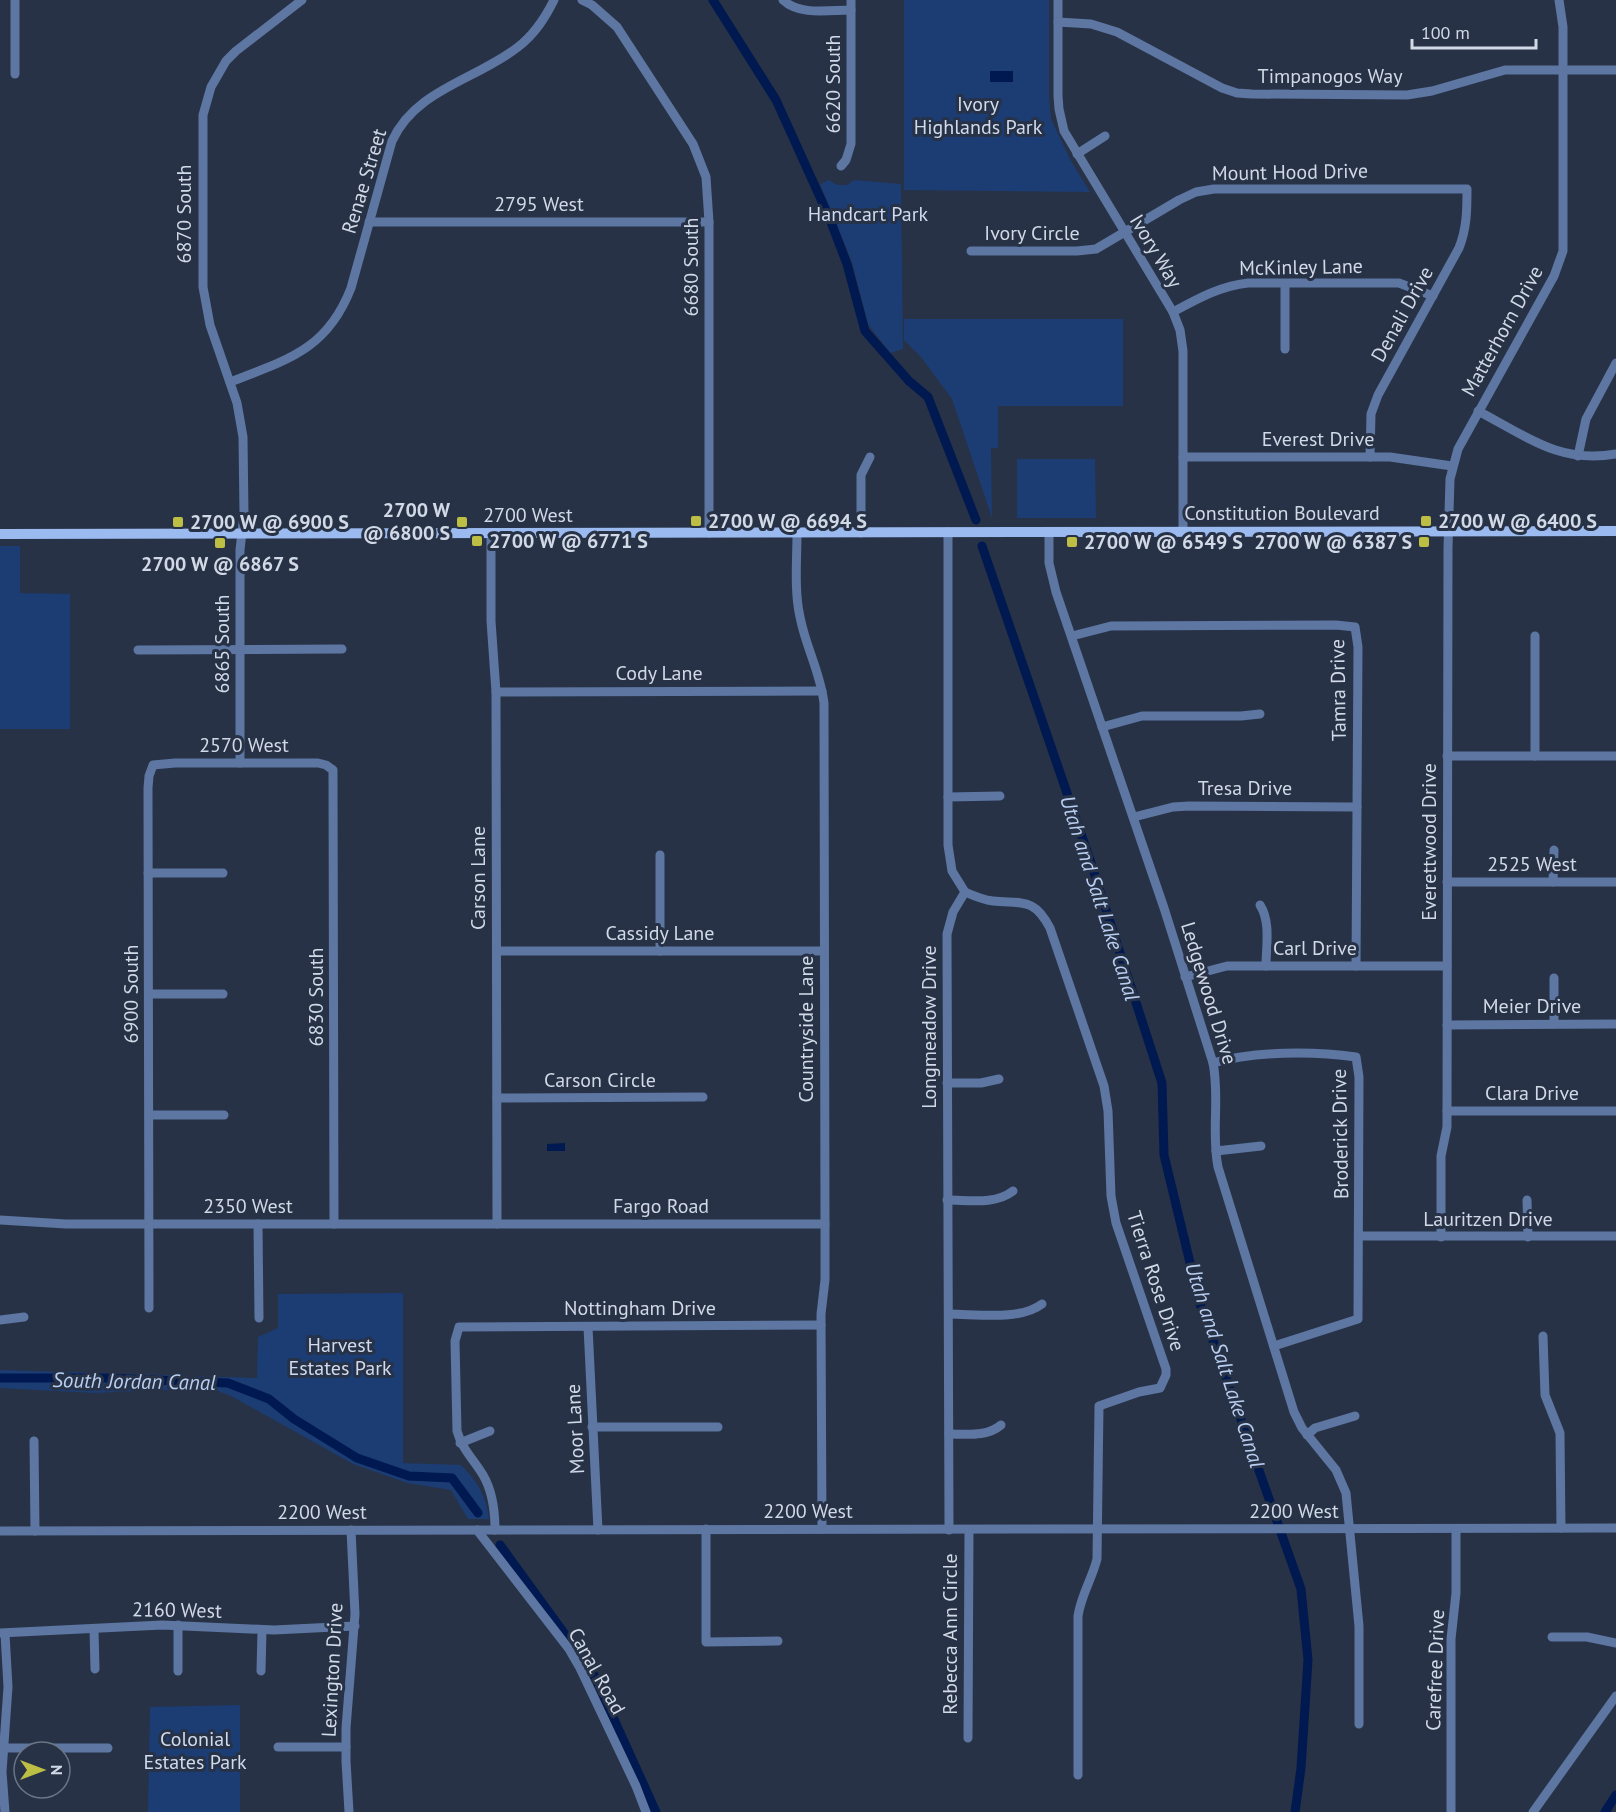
<svg xmlns="http://www.w3.org/2000/svg" width="1616" height="1812" font-family="'PT Sans',sans-serif">
<rect width="100%" height="100%" fill="#273246"/>
<g fill="#1c3c74">
<path d="M904,0H1049V99L1051,119L1071,161L1090,192L904,190Z"/>
<path d="M829,180L837,185H847L854,180L901,184L903,349L890,353L868,324L852,262L820,184Z"/>
<path d="M904,319H1123V406H998V448H991L992,518L952,399L921,357L904,340Z"/>
<path d="M1017,459H1095L1096,518H1017Z"/>
<path d="M0,546H20V593L70,594V729H0Z"/>
<path d="M403,1293V1463L461,1465C477,1481 487,1497 489,1519H468L451,1490L407,1483L353,1464L231,1396L210,1388L94,1393L0,1388V1370L257,1378L258,1337L278,1328V1294Z"/>
<path d="M240,1705V1812H148L150,1707Z"/>
</g>
<g fill="#001950">
<rect x="990" y="71" width="23" height="11"/>
<path d="M565,1143V1151H547V1144Z"/>
</g>
<g fill="none" stroke-linecap="round" stroke-linejoin="round">
<g stroke="#001950" stroke-width="9">
<path d="M713,0L776,100L829,217L847,264L865,331L909,381L928,397L976,520"/>
<path d="M982,546L1090,860L1162,1083L1164,1155L1200,1304L1301,1589L1308,1660L1301,1768L1295,1812"/>
<path d="M0,1378H106L228,1383L269,1399L294,1419L357,1458L409,1476L452,1478L478,1513"/>
<path d="M500,1545L593,1673L656,1812"/>
<path d="M1605,1812L1616,1795"/>
</g>
<g stroke="#5d76a2" stroke-width="9">
<path d="M15,0V74"/>
<path d="M582,0L592,5L617,27L693,144L706,177L709,222V533"/>
<path d="M783,0C800,16 829,10 851,10"/>
<path d="M1058,0V96L1059,109L1064,131L1173,312L1180,330L1183,351V531"/>
<path d="M1058,22L1091,24L1117,32L1222,88L1237,93L1252,94L1407,95L1432,91L1505,70H1616"/>
<path d="M1077,154L1105,136"/>
<path d="M841,166L846,160L851,144V0"/>
<path d="M369,222H709"/>
<path d="M971,251H1077L1096,249L1179,200L1196,192L1214,189H1467C1467,209 1467,228 1459,248L1378,395L1371,414L1370,457"/>
<path d="M1285,284V349"/>
<path d="M1173,312C1197,299 1220,286 1248,283H1399L1433,296"/>
<path d="M230,382C287,360 327,350 351,288L392,141C416,89 476,80 518,47C535,34 545,18 554,0"/>
<path d="M1478,411C1526,436 1559,464 1616,454"/>
<path d="M1578,456L1586,419L1616,363"/>
<path d="M1183,457H1390L1452,466"/>
<path d="M948,532V845L952,871L965,892L953,912L947,934L949,1530"/>
<path d="M1049,532V563L1056,592L1164,908L1213,1063C1220,1097 1211,1133 1218,1167L1294,1412L1302,1428L1336,1470L1346,1493L1359,1626V1724"/>
<path d="M491,533V621L496,692L497,1224"/>
<path d="M797,533C797,560 794,590 800,617C806,648 820,671 824,703L825,1224V1280L821,1314L822,1529"/>
<path d="M861,533V475L870,457"/>
<path d="M1072,636L1111,626L1336,625L1355,627L1358,647L1356,966"/>
<path d="M1535,636V756"/>
<path d="M138,650L342,649"/>
<path d="M496,692L822,691"/>
<path d="M1102,727L1142,716H1241L1260,714"/>
<path d="M1447,756H1616"/>
<path d="M240,763V550L244,514L243,437L237,403L210,325L203,287V115L211,87L226,61L236,51L302,0"/>
<path d="M948,797L1000,796"/>
<path d="M1134,817L1173,807L1189,806L1357,807"/>
<path d="M148,873H223"/>
<path d="M1447,882H1616"/>
<path d="M1553,882L1554,850"/>
<path d="M965,892C974,896 983,900 993,901C1022,904 1034,897 1050,928L1104,1086L1108,1111L1111,1196L1116,1223L1166,1369V1375L1160,1388L1139,1392L1099,1406L1097,1559C1092,1579 1081,1595 1078,1616V1775"/>
<path d="M1260,905C1271,922 1266,947 1266,966"/>
<path d="M497,951H823"/>
<path d="M660,951V855"/>
<path d="M1185,977L1227,966H1447"/>
<path d="M1554,978V1024"/>
<path d="M149,994H223"/>
<path d="M1447,1025L1616,1024"/>
<path d="M1213,1063C1255,1051 1313,1051 1356,1057L1359,1077L1358,1319L1274,1346"/>
<path d="M947,1083H981L999,1079"/>
<path d="M497,1098L703,1097"/>
<path d="M1447,1111H1616"/>
<path d="M149,1115H224"/>
<path d="M1216,1151L1261,1146"/>
<path d="M947,1200C969,1200 995,1205 1013,1191"/>
<path d="M1527,1200L1528,1237"/>
<path d="M0,1220L66,1224H825"/>
<path d="M258,1224L259,1318"/>
<path d="M1359,1236H1616"/>
<path d="M1441,1237V1156L1447,1127L1448,548L1450,479L1458,449L1554,276L1563,251V27L1559,0"/>
<path d="M149,1308L148,788L149,776L153,765L175,763H318L326,765L333,770L334,1224"/>
<path d="M949,1314C976,1314 1020,1321 1042,1304"/>
<path d="M0,1320L24,1317"/>
<path d="M588,1327L598,1530"/>
<path d="M1543,1336L1545,1395L1560,1433L1561,1528"/>
<path d="M592,1427H718"/>
<path d="M949,1434C967,1434 987,1437 1001,1425"/>
<path d="M1307,1435L1315,1428L1355,1416"/>
<path d="M34,1441L35,1531"/>
<path d="M460,1443L490,1431"/>
<path d="M706,1529V1642L778,1641"/>
<path d="M477,1530L569,1649L580,1668L636,1786L646,1812"/>
<path d="M495,1530C495,1511 493,1492 483,1475C474,1460 462,1449 457,1431L455,1341L459,1327L821,1325"/>
<path d="M0,1531L1616,1528"/>
<path d="M178,1625V1671"/>
<path d="M94,1629L95,1669"/>
<path d="M0,1633L162,1625L274,1630L355,1626"/>
<path d="M1552,1637H1587L1616,1643"/>
<path d="M261,1671L262,1630"/>
<path d="M968,1738L969,1530"/>
<path d="M278,1747H346"/>
<path d="M4,1748H108"/>
<path d="M5,1812L2,1772L8,1687L5,1634"/>
<path d="M349,1812L346,1761V1728L355,1614L351,1530"/>
<path d="M1451,1812V1639L1456,1593V1529"/>
<path d="M1533,1812L1616,1696"/>
</g>
<path stroke="#9bbaf0" stroke-width="10" d="M0,534L1616,531"/>
</g>
<g fill="#bcbf44" stroke="#273246" stroke-width="2">
<rect x="690" y="515" width="12" height="12" rx="3"/>
<rect x="1420" y="515" width="12" height="12" rx="3"/>
<rect x="172" y="516" width="12" height="12" rx="3"/>
<rect x="456" y="516" width="12" height="12" rx="3"/>
<rect x="471" y="535" width="12" height="12" rx="3"/>
<rect x="1066" y="536" width="12" height="12" rx="3"/>
<rect x="1418" y="536" width="12" height="12" rx="3"/>
<rect x="214" y="537" width="12" height="12" rx="3"/>
</g>
<g text-anchor="middle" dominant-baseline="central" stroke-width="6" stroke-linejoin="round" paint-order="stroke">
<g font-size="20" fill="#d1d9e6" stroke="#273246">
<text x="1330" y="76">Timpanogos Way</text>
<text transform="translate(833 84) rotate(-90)">6620 South</text>
<text transform="translate(1290 172) rotate(-1)">Mount Hood Drive</text>
<text transform="translate(364 181) rotate(-73)">Renae Street</text>
<text x="539" y="204">2795 West</text>
<text transform="translate(184 214) rotate(-90)">6870 South</text>
<text x="1032" y="233">Ivory Circle</text>
<text transform="translate(1156 251) rotate(59)">Ivory Way</text>
<text transform="translate(691 267) rotate(-90)">6680 South</text>
<text transform="translate(1301 267) rotate(-1)">McKinley Lane</text>
<text transform="translate(1402 314) rotate(-61)">Denali Drive</text>
<text transform="translate(1502 331) rotate(-61)">Matterhorn Drive</text>
<text x="1318" y="439">Everest Drive</text>
<text x="1282" y="513">Constitution Boulevard</text>
<text x="528" y="515">2700 West</text>
<text transform="translate(222 644) rotate(-90)">6865 South</text>
<text x="659" y="673">Cody Lane</text>
<text transform="translate(1338 690) rotate(-91)">Tamra Drive</text>
<text x="244" y="745">2570 West</text>
<text x="1245" y="788">Tresa Drive</text>
<text transform="translate(1429 842) rotate(-90)">Everettwood Drive</text>
<text x="1532" y="864">2525 West</text>
<text transform="translate(478 878) rotate(-90)">Carson Lane</text>
<text x="660" y="933">Cassidy Lane</text>
<text x="1315" y="948">Carl Drive</text>
<text transform="translate(1209 993) rotate(73)">Ledgewood Drive</text>
<text transform="translate(131 994) rotate(-90)">6900 South</text>
<text transform="translate(316 997) rotate(-90)">6830 South</text>
<text x="1532" y="1006">Meier Drive</text>
<text transform="translate(929 1027) rotate(-90)">Longmeadow Drive</text>
<text transform="translate(806 1029) rotate(-90)">Countryside Lane</text>
<text x="600" y="1080">Carson Circle</text>
<text x="1532" y="1093">Clara Drive</text>
<text transform="translate(1340 1134) rotate(-91)">Broderick Drive</text>
<text x="248" y="1206">2350 West</text>
<text x="661" y="1206">Fargo Road</text>
<text x="1488" y="1219">Lauritzen Drive</text>
<text transform="translate(1156 1281) rotate(72)">Tierra Rose Drive</text>
<text x="640" y="1308">Nottingham Drive</text>
<text transform="translate(575 1429) rotate(-93)">Moor Lane</text>
<text x="808" y="1511">2200 West</text>
<text x="1294" y="1511">2200 West</text>
<text x="322" y="1512">2200 West</text>
<text transform="translate(177 1610) rotate(1)">2160 West</text>
<text transform="translate(950 1634) rotate(-90)">Rebecca Ann Circle</text>
<text transform="translate(332 1670) rotate(-87)">Lexington Drive</text>
<text transform="translate(1435 1670) rotate(-88)">Carefree Drive</text>
<text transform="translate(597 1671) rotate(61)">Canal Road</text>
</g>
<g font-size="20" fill="#d1dbed" stroke="#273246">
<text x="978" y="104">Ivory<tspan x="978" dy="23">Highlands Park</tspan></text>
<text x="868" y="214">Handcart Park</text>
<text x="340" y="1345">Harvest<tspan x="340" dy="23">Estates Park</tspan></text>
<text x="195" y="1739">Colonial<tspan x="195" dy="23">Estates Park</tspan></text>
</g>
<g font-size="20" font-weight="bold" fill="#d1d9e6" stroke="#273246" text-anchor="start">
<text x="450" y="510" text-anchor="end">2700 W<tspan x="450" dy="23">@ 6800 S</tspan></text>
<text x="708" y="521">2700 W @ 6694 S</text>
<text x="1438" y="521">2700 W @ 6400 S</text>
<text x="190" y="522">2700 W @ 6900 S</text>
<text x="489" y="541">2700 W @ 6771 S</text>
<text x="1084" y="542">2700 W @ 6549 S</text>
<text x="1412" y="542" text-anchor="end">2700 W @ 6387 S</text>
<text x="220" y="564" text-anchor="middle">2700 W @ 6867 S</text>
</g>
<g font-size="21" font-style="italic" fill="#b9cef1" stroke="#273246">
<text transform="translate(1100 898) rotate(72)">Utah and Salt Lake Canal</text>
<text transform="translate(1225 1365) rotate(72)">Utah and Salt Lake Canal</text>
<text transform="translate(134 1381) rotate(1)">South Jordan Canal</text>
</g>
</g>
<g transform="translate(42 1770) rotate(90)"><circle r="28" fill="#273246" stroke="#6b7586" stroke-width="1.5"/>
<path d="M0-4.5L10 22L0 15L-10 22Z" fill="#bcbf44"/>
<text y="-9" font-size="16" font-weight="bold" text-anchor="middle" fill="#d1d9e6">N</text>
</g>
<path d="M1412 39v9h124v-9" fill="none" stroke="#d1d9e6" stroke-width="3"/>
<text x="1421" y="39" font-size="18" fill="#d1d9e6" stroke="#273246" stroke-width="4.5" paint-order="stroke">100 m</text>
</svg>
